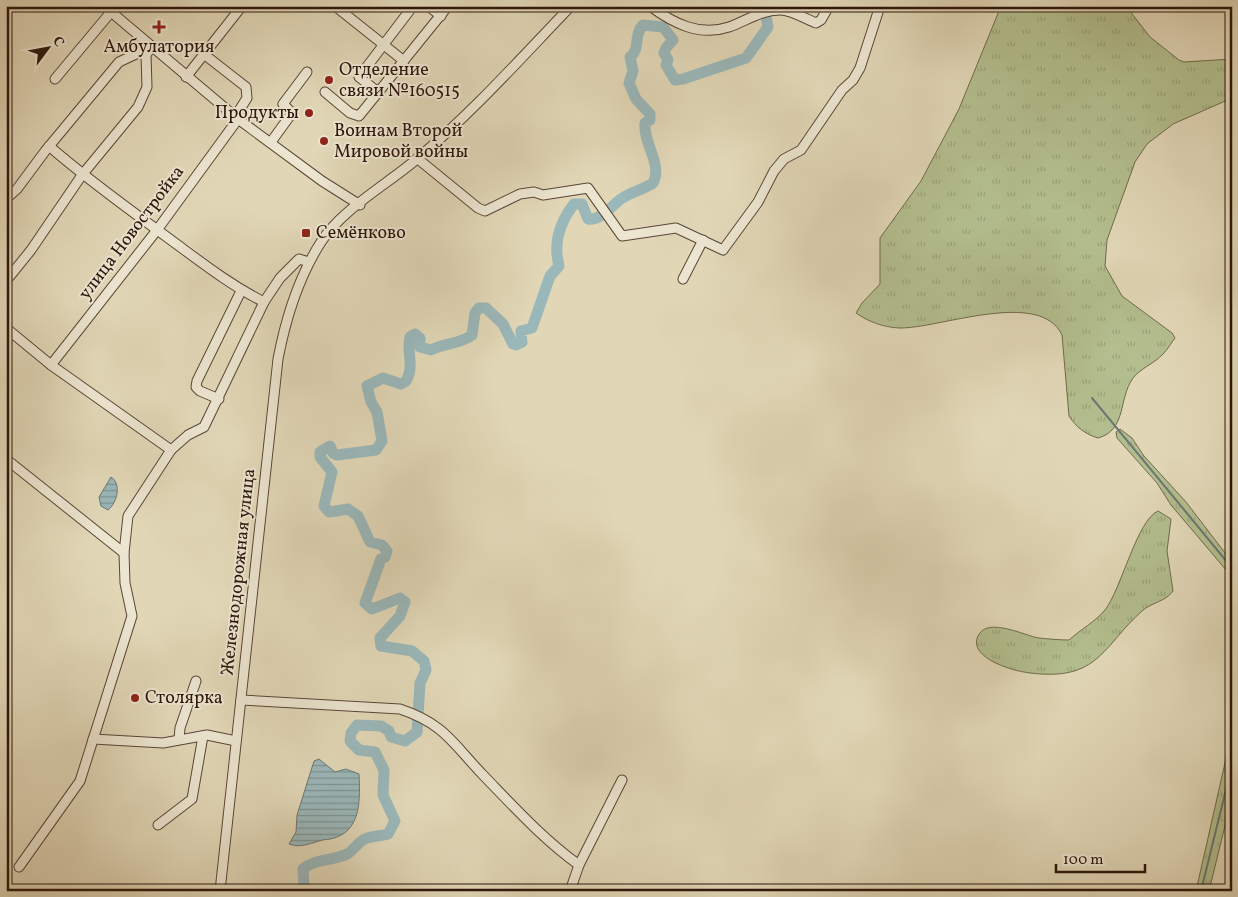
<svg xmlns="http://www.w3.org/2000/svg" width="1238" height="897" font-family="Vollkorn,serif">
<defs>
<pattern id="grass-tufts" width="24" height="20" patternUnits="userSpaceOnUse" patternTransform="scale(1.25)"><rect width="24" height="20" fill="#b3be8e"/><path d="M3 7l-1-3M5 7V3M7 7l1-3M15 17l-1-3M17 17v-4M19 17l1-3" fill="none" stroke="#9aa379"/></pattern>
<pattern id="water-rules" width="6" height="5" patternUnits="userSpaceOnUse" patternTransform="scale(1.25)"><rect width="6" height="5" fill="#9ab7b9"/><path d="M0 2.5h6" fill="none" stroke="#7e9495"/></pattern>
</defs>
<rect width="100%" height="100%" fill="#e1d7b7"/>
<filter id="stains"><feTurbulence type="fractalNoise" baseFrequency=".004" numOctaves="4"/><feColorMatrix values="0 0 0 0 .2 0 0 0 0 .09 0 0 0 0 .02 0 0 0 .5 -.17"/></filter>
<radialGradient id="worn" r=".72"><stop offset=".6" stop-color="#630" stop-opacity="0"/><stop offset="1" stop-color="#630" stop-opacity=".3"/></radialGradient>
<g fill="url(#grass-tufts)" stroke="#706a4d">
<path d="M1001,6H1126L1150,37L1179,60L1184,62L1232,59V98L1173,124L1147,144L1135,162L1107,240L1105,266L1122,296L1172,333L1175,338C1171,343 1168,349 1163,354C1155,363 1141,368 1133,378C1118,399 1127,430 1098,438C1085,434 1076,427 1069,416L1062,335C1040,288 938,329 899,328C883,327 869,322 856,313L862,303L880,284V238L921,181L959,109Z"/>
<path d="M1120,429L1132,438L1144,456L1186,502L1232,562V577L1171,505L1157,483L1117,438L1116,432Z"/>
<path d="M1158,511L1171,519L1167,551L1173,591C1165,602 1152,602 1142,611C1105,644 1099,678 1041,674C1023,673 1006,669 990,660C981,654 973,647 978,636C987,616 1025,636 1039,638C1049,639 1059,640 1069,640C1080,630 1096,621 1105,610C1121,590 1137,520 1158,511Z"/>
<path d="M1232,732V797L1209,891H1196Z"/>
</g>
<g fill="url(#water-rules)" stroke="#6e7774">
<path d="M111,477C122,484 117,503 108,510L101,506L99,497Z"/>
<path d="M319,759L335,772L346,769L359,774C360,797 362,830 334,838C329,840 324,839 319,841C309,844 300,848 289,844L296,832L297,815L314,761Z"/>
</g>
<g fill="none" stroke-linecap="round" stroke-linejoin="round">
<g stroke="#6e7774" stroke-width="2">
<path d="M1092,398L1232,568"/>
<path d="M1201,891L1232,765"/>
</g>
<path stroke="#9ab7b9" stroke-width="11" d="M310,891L304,886L303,869C316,858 333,861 347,854C354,850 358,842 365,839C372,836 381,836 388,834L395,821L383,795L384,770L375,752L359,750L350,741L351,733L357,725L381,726L389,731L391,737L405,741L417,732L420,683L426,670L424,661L412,651L381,646L380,638L400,616L405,602L400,598L372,609L365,603L381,559L385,557L387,551L382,545L370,542L358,516L348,509L329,512L324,506L332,472L320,457V452L330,446L333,453L337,455L376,450L382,441L377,412L371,402L367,386L383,378L401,384L406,381C415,366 406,352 410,337L415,334L420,338V347L431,350C444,343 461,344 472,335L475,313L479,308H486L503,324L513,344L516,345L522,342L521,331L532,328L550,276L559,266C553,243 560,222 574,204H582L588,219C601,221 611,206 621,199C630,192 643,190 653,183C663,164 643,144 645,123L650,120V114L636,99L629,83L633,71L630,57C641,49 633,35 643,25L663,27L673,40L666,48L664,53L668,60L666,65L675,80L683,79L746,58L768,27L766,16L760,6"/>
<g stroke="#5a4637" stroke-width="11">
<g id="minor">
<path d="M104,6L238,119L322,181L360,205"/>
<path d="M316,6H324"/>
<path d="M335,6L404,61"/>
<path d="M428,6L441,16"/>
<path d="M650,6C673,23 699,37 729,27C746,21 761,10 780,10C791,10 806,19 816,23L821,20L829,6"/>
<path d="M205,55L246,87L247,98L235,117"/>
<path d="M186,77L242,6"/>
<path d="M55,79L111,12"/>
<path d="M325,92L350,113L359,116L448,6"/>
<path d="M378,92L359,77L413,6"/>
<path d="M271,142L292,113L283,104L307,72"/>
<path d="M49,146C88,180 130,210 171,240C201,262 230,285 264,302"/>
<path d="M418,159L478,208L485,211L520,194L534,192L543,195L588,188L622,236L676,228L723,250L758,202L774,171L784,159L801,150L842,90L853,80L860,68L880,6"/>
<path d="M6,199L17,189L46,150L119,62L151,47"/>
<path d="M683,279L703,240"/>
<path d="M6,281L31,250L82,175L138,107L147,87L146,55L151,47"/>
<path d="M6,328L51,365L171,450"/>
<path d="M51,365L157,230L238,119"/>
<path d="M219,399L200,391L196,387L197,381L241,291"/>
<path d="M6,459L124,553"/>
<path d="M241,700L400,709C445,724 453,744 484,776C514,807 544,840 579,865"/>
<path d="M93,739L163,743L207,735L236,741"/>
<path d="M179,739L180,728L196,681"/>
<path d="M158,825L192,799L203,736"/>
<path d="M19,867L80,781L132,616L125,583L124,553L128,516L171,450L188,435L204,427L264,302L280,278L299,259L309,262"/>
<path d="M220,891L278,359C286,317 298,278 321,242C342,209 388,184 418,158C473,112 521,58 571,6"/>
<path d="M570,891L579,865L622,780"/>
</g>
</g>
<use href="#minor" stroke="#ece5d0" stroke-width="9"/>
</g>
<g fill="#8f2418" stroke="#ece5d0" stroke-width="2">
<path d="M156.5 19.5h5v5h5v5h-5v5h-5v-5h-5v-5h5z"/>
<circle cx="329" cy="80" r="5"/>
<circle cx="309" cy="113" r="5"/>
<circle cx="324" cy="141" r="5"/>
<rect x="301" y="228" width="10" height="10" rx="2.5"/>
<circle cx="135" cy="698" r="5"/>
</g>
<g text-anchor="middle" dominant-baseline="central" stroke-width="4" stroke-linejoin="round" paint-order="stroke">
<g font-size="18" fill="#2d160c" stroke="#ece5d0" text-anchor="start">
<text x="159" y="47" text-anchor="middle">Амбулатория</text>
<text x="339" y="70">Отделение<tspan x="339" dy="21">связи №160515</tspan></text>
<text x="299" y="113" text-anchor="end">Продукты</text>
<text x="334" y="131">Воинам Второй<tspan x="334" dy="21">Мировой войны</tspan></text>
<text x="316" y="233">Семёнково</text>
<text x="145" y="698">Столярка</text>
</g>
<g font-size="18" fill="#2d160c" stroke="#ece5d0">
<text transform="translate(132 233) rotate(-53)">улица Новостройка</text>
<text transform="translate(239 572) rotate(-84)">Железнодорожная улица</text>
</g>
</g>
<rect width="1238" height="897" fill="none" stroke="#e1d7b7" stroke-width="25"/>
<rect x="8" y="8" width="1223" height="882" fill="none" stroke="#2d160c" stroke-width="2.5"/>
<rect x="12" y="12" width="1213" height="872" fill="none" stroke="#2d160c"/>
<g transform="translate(48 48) rotate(58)" stroke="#ece5d0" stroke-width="4" paint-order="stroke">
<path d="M0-4L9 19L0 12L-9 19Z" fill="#2d160c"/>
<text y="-8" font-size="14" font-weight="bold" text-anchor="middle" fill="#2d160c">С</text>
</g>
<path d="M1056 864v8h89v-8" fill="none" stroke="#2d160c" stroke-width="2.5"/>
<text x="1063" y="864" font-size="15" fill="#2d160c" stroke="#ece5d0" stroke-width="4" paint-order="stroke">100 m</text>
<rect width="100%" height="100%" filter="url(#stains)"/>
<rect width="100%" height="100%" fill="url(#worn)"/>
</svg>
